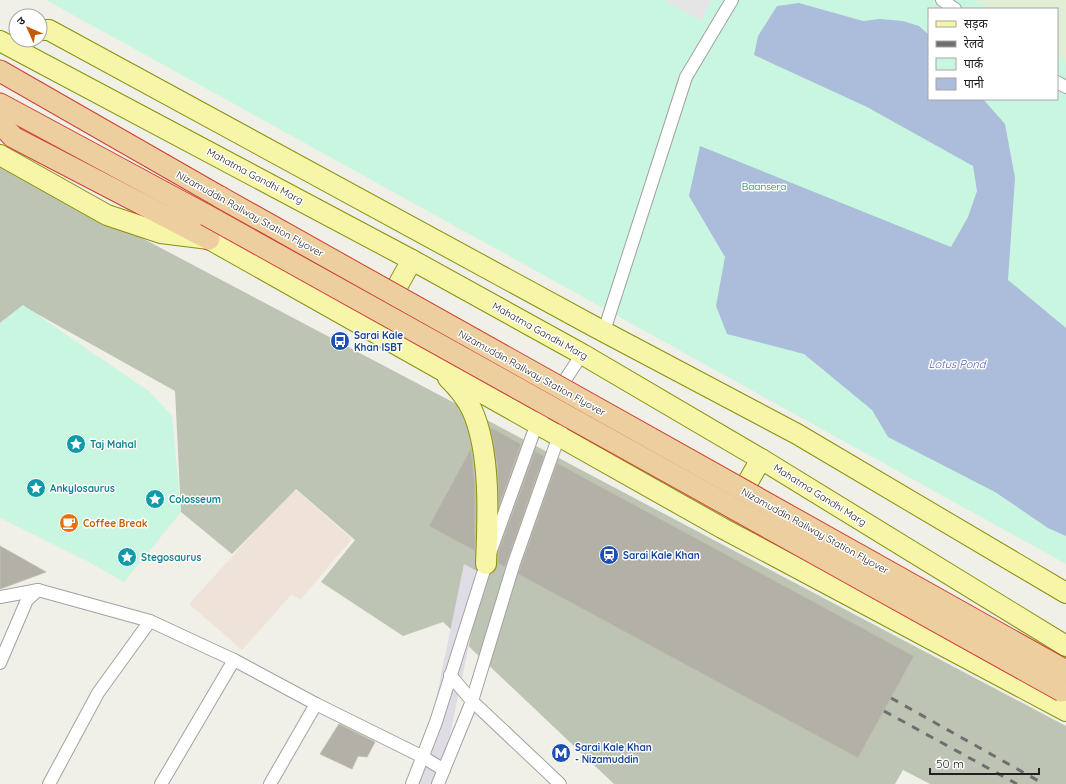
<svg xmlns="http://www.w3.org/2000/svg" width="1066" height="784" font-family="Quicksand,'Noto Sans Devanagari',sans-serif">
<rect width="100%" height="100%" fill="#f0f0e8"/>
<path fill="#efe3d9" d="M294,488L352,539L301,599L291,595L242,650L189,604Z"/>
<path fill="#bdc4b4" d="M0,163L1066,726V784H930L903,770L895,784H614L443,622L403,636L321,582L355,540L296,489L232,554L181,512L175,391L23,306L0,323Z"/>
<path fill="#e1edd5" d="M975,0H1066V62L1057,55V9H989Z"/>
<g fill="#c9f6e0">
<path d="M46,0H975L989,9H929V99H1057V55L1066,62V564Z"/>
<path d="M23,305L150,392L172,416L181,512L124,582L89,562L0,518V323Z"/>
</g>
<path fill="#e5e5e5" d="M664,0H711L701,21Z"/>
<path fill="#e0dce6" d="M464,564L484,575L442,772L435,784H412L422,767Z"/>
<path fill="#acbcdb" d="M799,3L863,21L880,19L903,21L919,26L929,35V99H983L1005,124L1015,178L1008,280L1066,328V536L1048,528L995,492L888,437L872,410L804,354L727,334L716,306L725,257L689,196L700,146L951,247L968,217L977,191L973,166L867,107L754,55L758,36L777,6Z"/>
<g fill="#b3b1a7" stroke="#c1beab">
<path d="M490,427L521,444L499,506L497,463Z"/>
<path d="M471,448L475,486V551L429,526Z"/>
<path d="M535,451L544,456L505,567L498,563V553Z"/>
<path d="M557,463L914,656L858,758L518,574Z"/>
<path d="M0,546L46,572L0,589Z"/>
<path d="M339,724L375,742L367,757L358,756L352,769L320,754Z"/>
</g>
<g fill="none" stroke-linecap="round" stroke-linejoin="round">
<g stroke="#a2a2a2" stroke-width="14">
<g id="minor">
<path d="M942,0L955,9"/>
<path d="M1057,82L1066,87"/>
<path d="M604,331L686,77L732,0"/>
<path d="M0,597L38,590L150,621L234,660L316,704L423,757L444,770"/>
<path d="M0,663L27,600L38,590"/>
<path d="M450,675L472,701L560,784"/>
<path d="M49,784L98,693L150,621"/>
<path d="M161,784L234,660"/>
<path d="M270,784L316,704"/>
<path d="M412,784L436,722L486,564L537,423L582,354"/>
<path d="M438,784L472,701L514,563L561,430"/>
</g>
</g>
<g stroke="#86920b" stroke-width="22">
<g id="primary">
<path d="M40,30H49L595,327L797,434L1066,593"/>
<path d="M0,41L412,260L582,354L761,459L1066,646"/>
<path d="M0,155L107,215L161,233L209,239L722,528L1066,711"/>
<path d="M374,328L412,260"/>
<path d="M448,378C457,387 466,397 472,410C491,452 488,518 486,564"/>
<path d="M735,505L761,459"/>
</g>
</g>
<g stroke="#cf4034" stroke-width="23">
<g id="trunk">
<path d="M0,71L220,197"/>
<path d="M0,104L206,215"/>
<path d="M0,123L13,137L209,239"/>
</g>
</g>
<use href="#minor" stroke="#fff" stroke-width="12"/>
<use href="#primary" stroke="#f6f5a8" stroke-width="20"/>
<use href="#trunk" stroke="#ecce9f" stroke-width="21"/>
<g stroke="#6f6f6f" stroke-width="3" stroke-dasharray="8 8" stroke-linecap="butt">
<path d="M891,698L1044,784"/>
<path d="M884,711L1017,784"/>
</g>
<g stroke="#cf4034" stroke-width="23" stroke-linecap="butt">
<g id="trunk-bridge">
<path d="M220,197L1066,671"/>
<path d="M206,215L1062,691"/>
</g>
</g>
<use href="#trunk-bridge" stroke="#ecce9f" stroke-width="21"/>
</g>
<defs>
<g id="bus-disc" transform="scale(1)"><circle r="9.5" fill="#1a4fb4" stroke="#fff"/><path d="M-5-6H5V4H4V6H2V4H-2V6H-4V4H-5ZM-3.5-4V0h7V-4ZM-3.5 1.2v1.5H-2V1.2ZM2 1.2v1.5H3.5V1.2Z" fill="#fff"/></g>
<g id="sight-disc" transform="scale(1)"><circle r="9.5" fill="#0f9aa8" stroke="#fff"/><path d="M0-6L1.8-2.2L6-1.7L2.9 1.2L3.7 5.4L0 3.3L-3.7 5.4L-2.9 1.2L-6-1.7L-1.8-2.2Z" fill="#fff"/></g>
<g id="cafe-disc" transform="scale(1)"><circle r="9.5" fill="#e8710a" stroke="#fff"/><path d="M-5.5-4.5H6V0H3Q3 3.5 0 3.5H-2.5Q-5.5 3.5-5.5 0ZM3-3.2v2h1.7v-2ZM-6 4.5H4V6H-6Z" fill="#fff"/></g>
<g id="station-disc" transform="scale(1)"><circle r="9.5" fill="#1a4fb4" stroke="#fff"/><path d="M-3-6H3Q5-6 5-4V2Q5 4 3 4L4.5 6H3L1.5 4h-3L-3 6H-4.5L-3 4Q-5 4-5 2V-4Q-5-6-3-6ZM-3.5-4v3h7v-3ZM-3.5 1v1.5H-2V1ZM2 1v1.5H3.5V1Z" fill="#fff"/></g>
<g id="metro-disc" transform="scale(1)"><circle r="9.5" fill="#1a4fb4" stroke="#fff"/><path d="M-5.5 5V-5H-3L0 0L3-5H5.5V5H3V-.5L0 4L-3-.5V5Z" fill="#fff"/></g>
</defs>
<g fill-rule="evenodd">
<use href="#bus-disc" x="340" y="341"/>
<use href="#sight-disc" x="76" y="444"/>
<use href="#sight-disc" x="36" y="488"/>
<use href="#sight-disc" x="155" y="499"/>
<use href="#cafe-disc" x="69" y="523"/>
<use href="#station-disc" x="609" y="555"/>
<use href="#sight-disc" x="127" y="557"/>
<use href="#metro-disc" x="561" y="753"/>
</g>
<g text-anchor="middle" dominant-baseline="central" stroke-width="3" stroke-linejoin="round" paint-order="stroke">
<g font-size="10" fill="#212121" stroke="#fff">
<text transform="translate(255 176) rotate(28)">Mahatma Gandhi Marg</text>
<text transform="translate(250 214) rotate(29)">Nizamuddin Railway Station Flyover</text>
<text transform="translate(540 331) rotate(29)">Mahatma Gandhi Marg</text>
<text transform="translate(532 373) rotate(29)">Nizamuddin Railway Station Flyover</text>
<text transform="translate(820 495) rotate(32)">Mahatma Gandhi Marg</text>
<text transform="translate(815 531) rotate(29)">Nizamuddin Railway Station Flyover</text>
</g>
<g font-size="10" fill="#147947" stroke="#fff">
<text x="764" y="186">Baansera</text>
</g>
<g font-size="10" font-weight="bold" fill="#164399" stroke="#fff" text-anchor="start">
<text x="354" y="335">Sarai Kale<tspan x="354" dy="12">Khan ISBT</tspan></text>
<text x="623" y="555">Sarai Kale Khan</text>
<text x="575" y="747">Sarai Kale Khan<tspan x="575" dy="12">- Nizamuddin</tspan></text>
</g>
<g font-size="10" font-weight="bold" fill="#0d838f" stroke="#fff" text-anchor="start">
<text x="90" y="444">Taj Mahal</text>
<text x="50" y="488">Ankylosaurus</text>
<text x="169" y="499">Colosseum</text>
<text x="141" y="557">Stegosaurus</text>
</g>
<g font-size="10" font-weight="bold" fill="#c56008" stroke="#fff" text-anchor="start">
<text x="83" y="523">Coffee Break</text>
</g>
<g font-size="11" font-style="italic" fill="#535aaa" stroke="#fff">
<text x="957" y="364">Lotus Pond</text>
</g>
</g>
<rect x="928" y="8" width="130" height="92" fill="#ffffff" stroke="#a6a6a6"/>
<rect x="936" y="21" width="20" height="6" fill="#f6f5a8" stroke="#a6a6a6"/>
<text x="964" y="28" font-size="12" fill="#212121">सड़क</text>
<rect x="936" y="41" width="20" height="6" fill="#6f6f6f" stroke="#a6a6a6"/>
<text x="964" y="48" font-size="12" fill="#212121">रेलवे</text>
<rect x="936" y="58" width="20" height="12" fill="#c9f6e0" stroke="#a6a6a6"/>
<text x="964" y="68" font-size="12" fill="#212121">पार्क</text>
<rect x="936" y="78" width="20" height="12" fill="#acbcdb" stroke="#a6a6a6"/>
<text x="964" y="88" font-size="12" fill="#212121">पानी</text>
<g transform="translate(28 28) rotate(315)"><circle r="19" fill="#ffffff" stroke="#a6a6a6"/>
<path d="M0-3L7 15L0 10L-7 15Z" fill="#c35b0e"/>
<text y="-6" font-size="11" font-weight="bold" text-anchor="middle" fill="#212121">उ</text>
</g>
<path d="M930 768v6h109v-6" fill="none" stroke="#212121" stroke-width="2"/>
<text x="936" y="768" font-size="12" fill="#212121" stroke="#ffffff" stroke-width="3" paint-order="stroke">50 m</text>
</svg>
